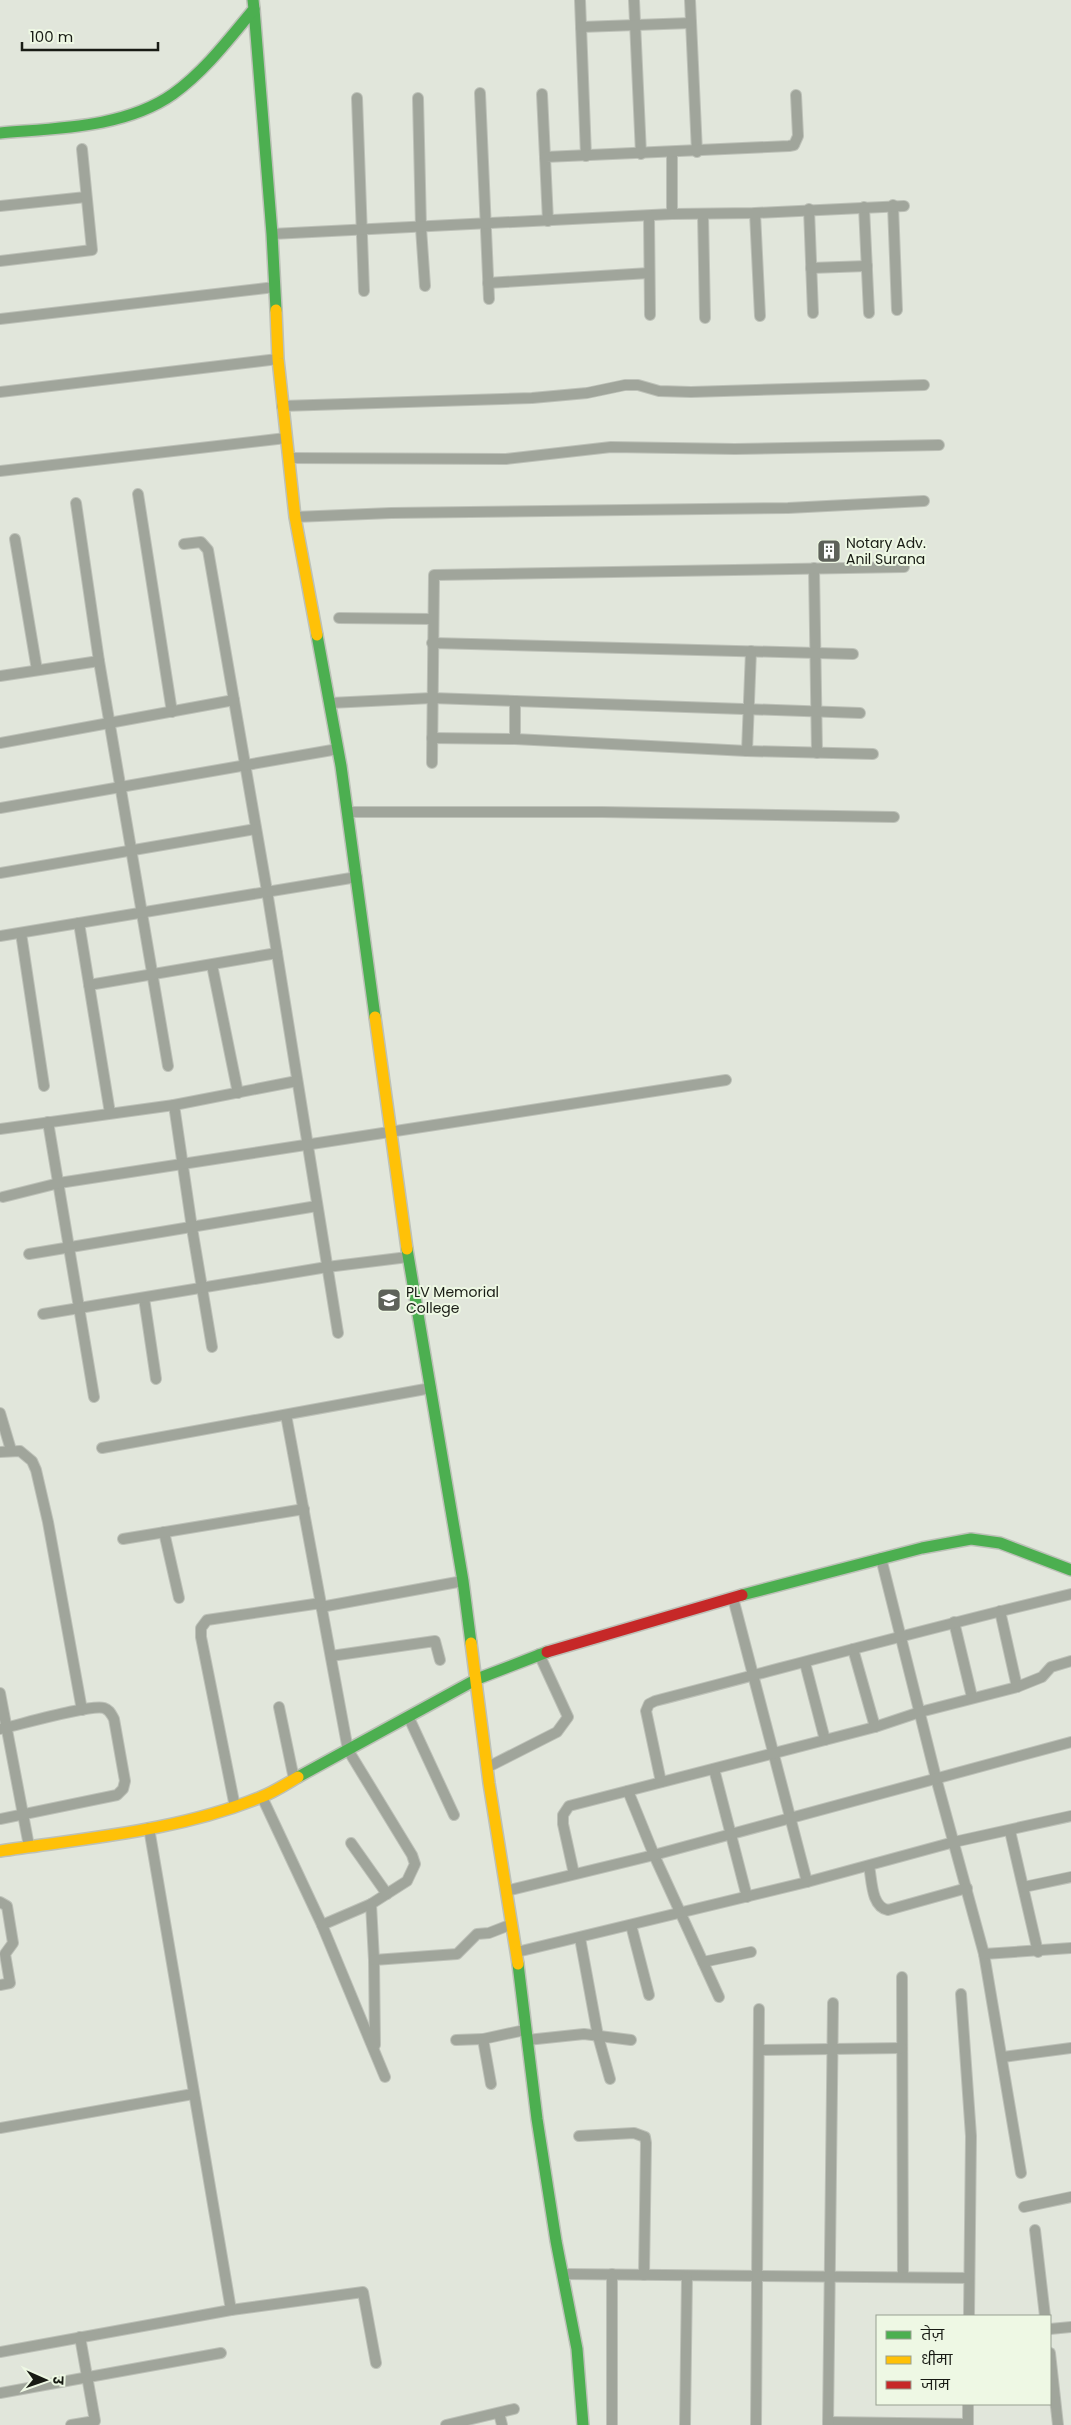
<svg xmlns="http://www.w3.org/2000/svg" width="1071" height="2425" font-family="Poppins,'Noto Sans Devanagari',sans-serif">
<rect width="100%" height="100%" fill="#e1e6db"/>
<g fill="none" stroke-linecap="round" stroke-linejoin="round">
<g stroke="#bdc1b8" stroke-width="12">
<g id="street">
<path d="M580,0L586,156"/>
<path d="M634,0L641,154"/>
<path d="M690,0L697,152"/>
<path d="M581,27L691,23"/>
<path d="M480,93L489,299"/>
<path d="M542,94L545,157"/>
<path d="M357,98L364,291"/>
<path d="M418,98L421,228L425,286"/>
<path d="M672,153V214"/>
<path d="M893,205L897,310"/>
<path d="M0,206L86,197"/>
<path d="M864,207L869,313"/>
<path d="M809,209L813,313"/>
<path d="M755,213L760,316"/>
<path d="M703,214L705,318"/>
<path d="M649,216L650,315"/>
<path d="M548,221L545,157L789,146L794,145L798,136L796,95"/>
<path d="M272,234L672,214L755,213L904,206"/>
<path d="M0,261L92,250L82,149"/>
<path d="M811,268L867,266"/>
<path d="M488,283L649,273"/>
<path d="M0,319L275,287"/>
<path d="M0,392L278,359"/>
<path d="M282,406L532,398L587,393L625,385H638L659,391L691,392L924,385"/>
<path d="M289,458L506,459L611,447L735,449L939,445"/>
<path d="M0,471L286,438"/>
<path d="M138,494L172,712"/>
<path d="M76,503L99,661L168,1066"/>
<path d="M295,517L391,513L788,508L924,501"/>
<path d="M15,539L37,670"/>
<path d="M184,544L201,542L208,550L267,891L338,1333"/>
<path d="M814,568L817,753"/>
<path d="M339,618L432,619"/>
<path d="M432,643L853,654"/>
<path d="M0,676L99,661"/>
<path d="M330,703L432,698L860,713"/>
<path d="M432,738L515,739L747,751L873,754"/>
<path d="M515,739V701"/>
<path d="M0,743L234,700"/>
<path d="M747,751L751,651"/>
<path d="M432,763L434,575L904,567"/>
<path d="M0,808L338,749"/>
<path d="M348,812H602L894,817"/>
<path d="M0,873L256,829"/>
<path d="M79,923L110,1113"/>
<path d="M21,933L44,1086"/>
<path d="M0,936L357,877"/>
<path d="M212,965L238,1093"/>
<path d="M89,985L277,953"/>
<path d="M174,1105L192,1228L212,1347"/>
<path d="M48,1122L94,1397"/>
<path d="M0,1129L174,1105L297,1081"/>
<path d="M3,1197L59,1183L726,1080"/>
<path d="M29,1254L317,1206"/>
<path d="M144,1298L156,1379"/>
<path d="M43,1314L327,1267L408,1257"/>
<path d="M0,1413L11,1450"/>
<path d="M286,1415L348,1750L412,1855L415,1864L407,1881L371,1904L322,1925"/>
<path d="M102,1448L431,1388"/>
<path d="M0,1452L20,1451L32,1461L36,1470L48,1522L82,1710"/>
<path d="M164,1532L179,1598"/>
<path d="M123,1539L304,1509"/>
<path d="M881,1558L936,1778L984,1954L1021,2173"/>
<path d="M733,1598L807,1882"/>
<path d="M321,1607L463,1581"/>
<path d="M1000,1611L1017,1687"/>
<path d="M954,1622L972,1697"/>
<path d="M853,1649L875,1727"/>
<path d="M331,1656L435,1641L440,1660"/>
<path d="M805,1663L825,1740"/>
<path d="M0,1693L29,1846"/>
<path d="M279,1707L294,1779"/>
<path d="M409,1718L454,1815"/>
<path d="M0,1729C19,1725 90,1704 104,1708C110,1710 111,1714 114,1719L125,1781L123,1789L117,1795L0,1819"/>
<path d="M488,1767L557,1732L568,1717L539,1654"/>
<path d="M714,1769L747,1897"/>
<path d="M661,1782L646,1711L649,1704L655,1701C794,1665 932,1627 1071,1594"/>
<path d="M628,1791L654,1855L719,1997"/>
<path d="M262,1797L322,1925L385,2077"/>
<path d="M235,1807L201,1637V1628L207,1620L321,1603"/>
<path d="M1010,1831L1038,1952"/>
<path d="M351,1843L387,1894"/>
<path d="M869,1866C872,1880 871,1907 888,1910L967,1888"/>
<path d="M574,1874L563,1824V1815L569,1806L825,1740L875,1727L920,1712L1017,1687L1042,1677L1051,1667L1071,1661"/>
<path d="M1024,1887L1071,1877"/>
<path d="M506,1891L654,1855L1071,1742"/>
<path d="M0,1902L7,1906L13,1943L5,1954L10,1983L0,1985"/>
<path d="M371,1904L374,1960L375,2045"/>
<path d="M631,1925L649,1995"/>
<path d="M580,1938L598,2036L610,2079"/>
<path d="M517,1952L807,1882L954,1842L1071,1816"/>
<path d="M984,1954L1071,1948"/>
<path d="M374,1960L457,1954L477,1934L489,1933L512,1924"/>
<path d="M703,1962L751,1952"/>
<path d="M902,1977L903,2277"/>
<path d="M961,1994L971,2136L969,2316"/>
<path d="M456,2040L483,2039"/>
<path d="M527,2040L584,2034L631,2040"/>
<path d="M759,2050L902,2048"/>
<path d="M1003,2057L1071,2048"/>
<path d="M491,2084L483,2039L525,2030"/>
<path d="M0,2128L193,2094"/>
<path d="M579,2136L634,2133L645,2137L646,2143L644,2275"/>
<path d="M1024,2207L1071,2197"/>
<path d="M1035,2230L1045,2316"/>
<path d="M563,2274L969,2278"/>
<path d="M231,2310L363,2292L376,2363"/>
<path d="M1050,2329L1071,2327"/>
<path d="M0,2352L231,2310L149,1828"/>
<path d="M1050,2353L1058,2425"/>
<path d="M0,2393L221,2353"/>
<path d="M499,2413L502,2425"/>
<path d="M828,2422L968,2424"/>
<path d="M71,2425L95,2421L80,2337"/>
<path d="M446,2425L514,2409"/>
<path d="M612,2425V2274"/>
<path d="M685,2425L687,2277"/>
<path d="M756,2425L759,2009"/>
<path d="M828,2425L833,2003"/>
<path d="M968,2425V2404"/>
</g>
</g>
<g stroke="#bdc1b8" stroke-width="14">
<g id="fast">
<path d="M254,9L272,234L276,310"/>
<path d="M0,133C56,128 125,128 173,94C205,71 229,39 254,9L253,0"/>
<path d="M317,635L341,766L375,1017"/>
<path d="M407,1249L463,1581L471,1643"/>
<path d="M742,1595L922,1548L971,1539L1000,1543L1071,1570"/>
<path d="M298,1777L477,1679L547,1652"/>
<path d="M518,1964L537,2119L556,2241L577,2349L583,2425"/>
</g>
</g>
<g stroke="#bdc1b8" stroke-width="14">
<g id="slow">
<path d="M276,310L278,359L295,517L317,635"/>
<path d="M375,1017L407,1249"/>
<path d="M471,1643L489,1783L518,1964"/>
<path d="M0,1851C87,1838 179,1831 261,1797C274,1792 286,1784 298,1777"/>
</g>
</g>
<g stroke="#bdc1b8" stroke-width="14">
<path id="jam" d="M547,1652L742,1595"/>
</g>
<use href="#street" stroke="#a0a59b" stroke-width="10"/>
<use href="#fast" stroke="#4caf50" stroke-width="11"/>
<use href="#slow" stroke="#ffc107" stroke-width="11"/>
<use href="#jam" stroke="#c62828" stroke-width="11"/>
</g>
<defs>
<g id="building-square" transform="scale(1.25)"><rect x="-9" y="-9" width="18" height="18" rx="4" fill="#5e625a" stroke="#eef8e4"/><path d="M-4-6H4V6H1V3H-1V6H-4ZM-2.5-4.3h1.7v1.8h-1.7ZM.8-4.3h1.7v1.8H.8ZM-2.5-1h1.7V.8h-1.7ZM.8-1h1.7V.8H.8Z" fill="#fff"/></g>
<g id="university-square" transform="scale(1.25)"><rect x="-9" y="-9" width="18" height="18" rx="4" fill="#5e625a" stroke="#eef8e4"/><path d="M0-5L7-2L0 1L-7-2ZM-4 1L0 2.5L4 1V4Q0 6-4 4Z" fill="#fff"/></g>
</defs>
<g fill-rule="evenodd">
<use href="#building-square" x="829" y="551"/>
<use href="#university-square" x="389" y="1300"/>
</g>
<g text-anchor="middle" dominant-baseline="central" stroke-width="4" stroke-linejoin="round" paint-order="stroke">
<g font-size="14" fill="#181b14" stroke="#eef8e4" text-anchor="start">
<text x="846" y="543">Notary Adv.<tspan x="846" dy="16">Anil Surana</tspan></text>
<text x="406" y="1292">PLV Memorial<tspan x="406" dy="16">College</tspan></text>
</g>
</g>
<rect x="876" y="2315" width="175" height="90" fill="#eef8e4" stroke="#98a091"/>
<rect x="886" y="2331" width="25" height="8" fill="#4caf50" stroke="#98a091"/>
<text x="921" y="2340" font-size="15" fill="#181b14">तेज़</text>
<rect x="886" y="2356" width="25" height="8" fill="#ffc107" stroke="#98a091"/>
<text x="921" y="2365" font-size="15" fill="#181b14">धीमा</text>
<rect x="886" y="2381" width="25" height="8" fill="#c62828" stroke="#98a091"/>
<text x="921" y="2390" font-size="15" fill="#181b14">जाम</text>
<g transform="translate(45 2380) rotate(92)" stroke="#eef8e4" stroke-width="4" paint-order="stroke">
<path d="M0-4L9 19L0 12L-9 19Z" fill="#181b14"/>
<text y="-8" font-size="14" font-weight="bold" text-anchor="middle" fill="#181b14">उ</text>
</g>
<path d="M22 42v8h136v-8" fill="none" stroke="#181b14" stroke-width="2.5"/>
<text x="30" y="42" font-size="15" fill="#181b14" stroke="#eef8e4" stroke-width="4" paint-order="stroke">100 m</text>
</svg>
